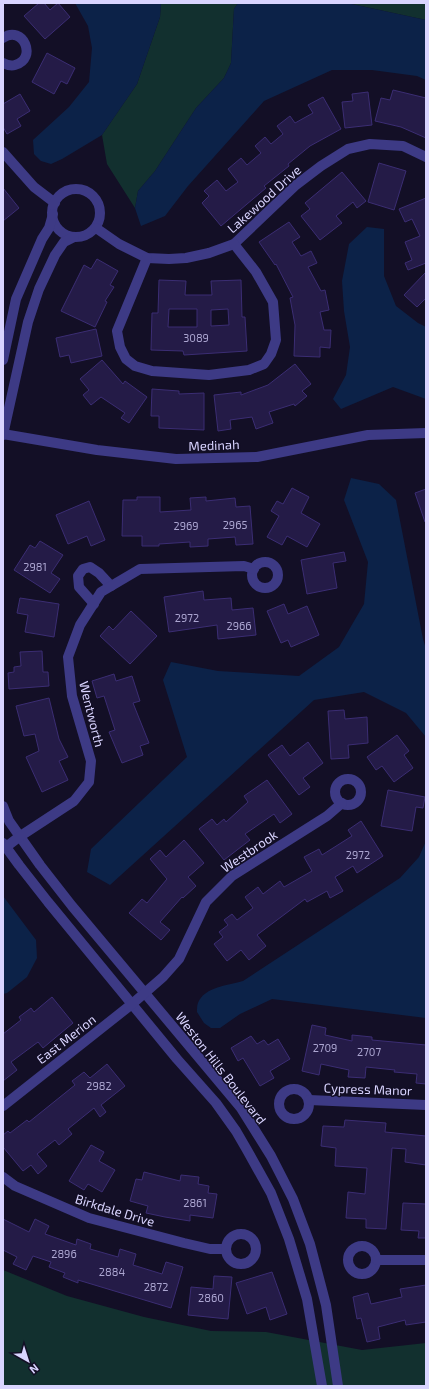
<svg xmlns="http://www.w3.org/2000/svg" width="429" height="1389" font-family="'Exo 2',sans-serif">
<rect width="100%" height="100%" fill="#130f26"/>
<g fill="#12302f">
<path d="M161,3H238L234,9L231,63L224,78L196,108L155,171L138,191L135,208L107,164L102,135L137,84L160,17Z"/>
<path d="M347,3L426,4V20Z"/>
<path d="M3,1270L67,1296L144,1317L211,1331L266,1332L362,1350L426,1343V1386H3Z"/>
</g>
<g fill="#0c2248">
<path d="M75,3H161L160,17L137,84L102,135L62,159L51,164L41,161L34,154L33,140L69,107L89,82L92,48L88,26Z"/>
<path d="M238,3H347L426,20V80L417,76L372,70H332L264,101L188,186L165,216L141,226L135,208L138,191L155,171L196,108L224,78L231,63L234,9Z"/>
<path d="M367,227L384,229V276L396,306L418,323L426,327V399L393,387L341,409L333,399L346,375L350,347L344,311L342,281L349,244Z"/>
<path d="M351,478L379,484L396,500L423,639L426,649V737L406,713L364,692L314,700L110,885L87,872L91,849L187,757L163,680L171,662L218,671L299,676L339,647L364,604L368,562L344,500Z"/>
<path d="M426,841V1018L272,999L240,1014L220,1028H211L204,1023L197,1012C197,1009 197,1005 198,1003C204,987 229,985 243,981L400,878L419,857Z"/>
<path d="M3,896L36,940L37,958L27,977L7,993L3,994Z"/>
</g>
<g fill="#241b47" stroke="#3b2d73" fill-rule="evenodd">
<path d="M39,3H44L50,10L58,3L70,17L45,39L24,16Z"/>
<path d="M47,53L75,68L67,84L61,81L54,94L32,82Z"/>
<path d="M393,90L426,98V138L401,127L375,121L381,98L390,100Z"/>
<path d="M368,92L372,125L345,128L342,102L353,101L352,94Z"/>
<path d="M20,94L30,111L17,119L21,126L7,134L3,127V104Z"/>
<path d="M323,97L341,129L310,146L288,164L289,166L264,186L266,188L221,226L202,203L209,196L204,191L217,180L226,191L238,182L228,169L241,158L247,165L261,153L255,146L265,137L271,144L283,134L277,126L290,116L295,123L313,113L308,105Z"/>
<path d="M379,163L406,171L394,210L368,202Z"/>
<path d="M342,172L366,201L357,208L353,202L336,216L342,223L320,240L301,216L310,209L305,203Z"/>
<path d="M3,188L19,208L3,221Z"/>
<path d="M426,198V263L408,270L405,263L412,260L405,242L420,236L412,219L405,222L399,209Z"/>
<path d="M289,222L300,237L292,242L301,256L311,251L317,263L308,267L321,291L325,290L329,310L320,312L324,330H331L330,348L320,347V357L294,356L295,325L290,298L293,297L276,264L275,265L259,242Z"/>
<path d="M97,259L118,271L110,285L114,287L105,301L107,302L95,327L61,311L84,265L91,269Z"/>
<path d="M426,272V298L417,307L404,295Z"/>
<path d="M159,280L186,281L185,295H212L211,281L241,280L242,317H245L247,351L184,355L183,351L151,350L152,313H158ZM169,309H197V327H168ZM228,309L229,325L211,326V310Z"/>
<path d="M96,329L102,356L71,363L69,355L60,357L56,338Z"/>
<path d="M102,360L123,384L125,381L147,397L129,423L121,418L125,413L101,397L91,405L83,395L89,390L80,379Z"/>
<path d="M295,364L311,384L302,391L307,396L295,406L294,404L269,412L273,423L256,429L252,417L230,420L231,429L218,431L214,395L241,392V395L268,385Z"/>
<path d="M152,389L179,391V394L204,393V430L159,428V416H151Z"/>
<path d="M292,488L309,497L301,513L320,524L307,547L287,536L282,545L267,537L279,516L271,511L277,501L283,504Z"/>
<path d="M426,489V522H425L415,493Z"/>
<path d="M137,497H160V512L191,510L190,498L206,497V501L235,498L236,507L250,506L253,544L236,545L235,537L208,539V546L190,547V542L159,544V546H142V536H122L123,500H137Z"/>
<path d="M89,501L105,540L91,546L87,536L68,544L56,515Z"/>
<path d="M40,541L63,555L51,573L60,579L50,593L14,570L30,545L35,548Z"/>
<path d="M344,552L346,561L333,563L337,588L307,594L301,560Z"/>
<path d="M203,591L204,600L231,598L232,610L253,608L256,635L218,639L217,625L169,632L164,597Z"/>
<path d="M20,598L59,604L54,637L25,632L28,615L17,613Z"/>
<path d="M284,604L288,614L307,606L319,635L291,647L288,640L281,643L267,611Z"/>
<path d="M131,611L157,636L130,664L100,636L109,626L113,630Z"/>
<path d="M42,651L43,672H48L49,686L9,689L8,673L14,672V667L21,666L20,652Z"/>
<path d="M114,674L116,681L132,676L140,701L133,703L149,743L140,746L143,755L122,763L109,732L115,730L104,696L97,698L92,681Z"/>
<path d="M49,698L59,739L68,757L59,761L68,780L42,792L26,757L39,751L35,734L24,736L16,706Z"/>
<path d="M344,710L345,719L367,717L368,743L348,745L349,758L331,759L328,711Z"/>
<path d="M397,735L409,751L404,755L413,768L394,782L382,766L376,770L367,757Z"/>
<path d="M308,742L323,763L303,778L310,787L299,795L268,755L282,745L290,756Z"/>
<path d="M267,780L292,814L280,823L274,814L245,834L250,840L224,860L199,829L212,819L217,825L224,819L226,822L248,802L244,796Z"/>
<path d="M388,790L425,797L423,808L416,807L412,831L381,826Z"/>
<path d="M361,821L383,856L357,873L353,866L335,877L343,891L330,898L327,891L307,902L305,899L257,935L266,946L249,960L241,950L227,961L214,944L223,937L219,932L228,925L224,920L232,914L237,920L253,908L245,897L258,887L263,894L280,881L284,887L312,871L304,857L319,849L322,855L352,836L348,830Z"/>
<path d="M184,840L204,863L188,877L196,886L183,898L182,897L160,922L170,930L161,940L129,913L142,899L147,903L167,879L150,859L160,850L166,857Z"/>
<path d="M52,997L73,1023L43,1048L38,1042L11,1062L17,1070L3,1081V1034L21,1020L19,1017L31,1008L34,1012Z"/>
<path d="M312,1025L326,1028L325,1035L352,1041V1035L372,1037V1040L426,1045V1084L416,1083L417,1074L394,1072L395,1070L366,1067L365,1078L348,1077L349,1070L321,1064L319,1075L302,1071Z"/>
<path d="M251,1036L257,1044L264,1040L268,1045L278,1039L290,1059L270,1071L274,1078L260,1086L243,1058L238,1061L231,1048Z"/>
<path d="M107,1064L125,1086L101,1105L106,1112L100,1117L94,1108L68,1129L72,1134L59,1145L55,1140L37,1154L47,1166L38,1174L31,1165L23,1171L3,1147V1135L8,1131L10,1133L27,1120L29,1122L75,1085L72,1081L84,1072L90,1078Z"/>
<path d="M345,1120L386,1123L385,1132L426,1136V1165L405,1162L406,1149L392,1148L386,1229L366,1228V1219L346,1218L348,1192L365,1194L367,1168L335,1166L336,1148L321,1146L323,1126L344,1127Z"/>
<path d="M91,1145L104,1152L99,1161L115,1170L102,1192L88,1184L84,1190L69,1181Z"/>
<path d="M144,1172L180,1181L181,1175L199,1177L198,1184L209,1186L208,1193L217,1194L213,1218L190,1215V1221L165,1217L146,1213L148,1206L130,1201L136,1179L142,1180Z"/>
<path d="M403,1203L426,1204V1238H418L419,1231L401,1230Z"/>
<path d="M3,1219L29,1232L35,1219L49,1226L45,1234L76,1245L77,1239L91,1244L90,1249L118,1257L120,1249L136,1254L133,1265L162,1274L166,1262L183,1267L171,1308L78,1280V1283L63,1277L65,1273L49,1267L51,1262L33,1256L26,1270L13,1264L17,1257L3,1250Z"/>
<path d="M272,1272L287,1314L270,1320L266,1307L247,1314L236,1283Z"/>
<path d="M214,1276L232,1277L228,1319L188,1315L191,1287L213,1289Z"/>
<path d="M426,1285V1322L406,1325L405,1320L378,1327L380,1339L367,1342L361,1318L357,1319L353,1297L368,1293L371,1304L402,1297L400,1289Z"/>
</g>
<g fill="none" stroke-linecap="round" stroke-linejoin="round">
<g stroke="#3d3a85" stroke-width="10">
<path d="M3,38C23,24 38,59 15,65C11,66 7,65 3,63"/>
<path d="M3,152L34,187L55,203"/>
<circle cx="76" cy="213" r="24"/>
<path d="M96,228L119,244L147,258L169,259L186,258L209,253L234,244L296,185L321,166L348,149L370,144L403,146L426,157"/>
<path d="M147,258L117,331L120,347L126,359L135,366L152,371L209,375L249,370L264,364L271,354L276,340L273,302L256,272L234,244"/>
<path d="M3,360L16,299L42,239L49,228L53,214"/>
<path d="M3,434L97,450L176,459L257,457L368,435L426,433"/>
<path d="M3,435L28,322L39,289L55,255L64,242L74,237"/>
<circle cx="265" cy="575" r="13"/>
<path d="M94,604L79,587L78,576L83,569L90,567L99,573L111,586"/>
<circle cx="348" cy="792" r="13"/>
<path d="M3,806L9,821L40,865L72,906L241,1108L271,1156L293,1199L310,1244L326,1305L338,1386"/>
<path d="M3,843L19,865L48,902L177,1059L216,1103L236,1131L247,1150L271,1193L289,1239L307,1299L322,1386"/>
<path d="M6,847L19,837L74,801L89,782L91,761L72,696L68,657L80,625L101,592L140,569L244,566L254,569"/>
<circle cx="294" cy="1104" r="15"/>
<path d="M309,1100L426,1105"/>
<path d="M3,1106L132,1004L163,977L179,959L206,902L232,876L327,816L342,803"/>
<path d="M3,1177L15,1186L89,1218L184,1243L210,1249H226"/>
<circle cx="241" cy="1249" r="15"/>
<circle cx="362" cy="1260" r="14"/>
<path d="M377,1260H426"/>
</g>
</g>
<g text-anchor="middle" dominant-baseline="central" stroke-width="3" stroke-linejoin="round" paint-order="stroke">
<g font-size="11" fill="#aca6d1">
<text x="196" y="337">3089</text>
<text x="235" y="524">2965</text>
<text x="186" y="525">2969</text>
<text x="35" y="566">2981</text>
<text x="187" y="617">2972</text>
<text x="239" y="625">2966</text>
<text x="358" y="854">2972</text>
<text x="325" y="1047">2709</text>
<text x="369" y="1051">2707</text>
<text x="99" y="1085">2982</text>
<text x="195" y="1202">2861</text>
<text x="64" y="1253">2896</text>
<text x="112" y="1271">2884</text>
<text x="156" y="1286">2872</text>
<text x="211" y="1297">2860</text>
</g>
<g font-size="13" fill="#d9d4ff" stroke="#130f26">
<text transform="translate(264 199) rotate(-42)">Lakewood Drive</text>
<text transform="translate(214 445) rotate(-2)">Medinah</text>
<text transform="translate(92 714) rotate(76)">Wentworth</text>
<text transform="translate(249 851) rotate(-34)">Westbrook</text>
<text transform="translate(66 1039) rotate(-38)">East Merion</text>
<text transform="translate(221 1068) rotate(52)">Weston Hills Boulevard</text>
<text transform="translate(368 1089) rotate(2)">Cypress Manor</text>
<text transform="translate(115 1210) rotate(17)">Birkdale Drive</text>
</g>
</g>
<rect width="429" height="1389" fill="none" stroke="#d9d4ff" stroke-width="8"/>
<g transform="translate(28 1361) rotate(141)" stroke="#130f26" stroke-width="3" paint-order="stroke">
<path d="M0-3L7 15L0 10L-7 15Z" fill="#d9d4ff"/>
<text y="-6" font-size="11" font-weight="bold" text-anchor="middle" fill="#d9d4ff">N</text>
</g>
</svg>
